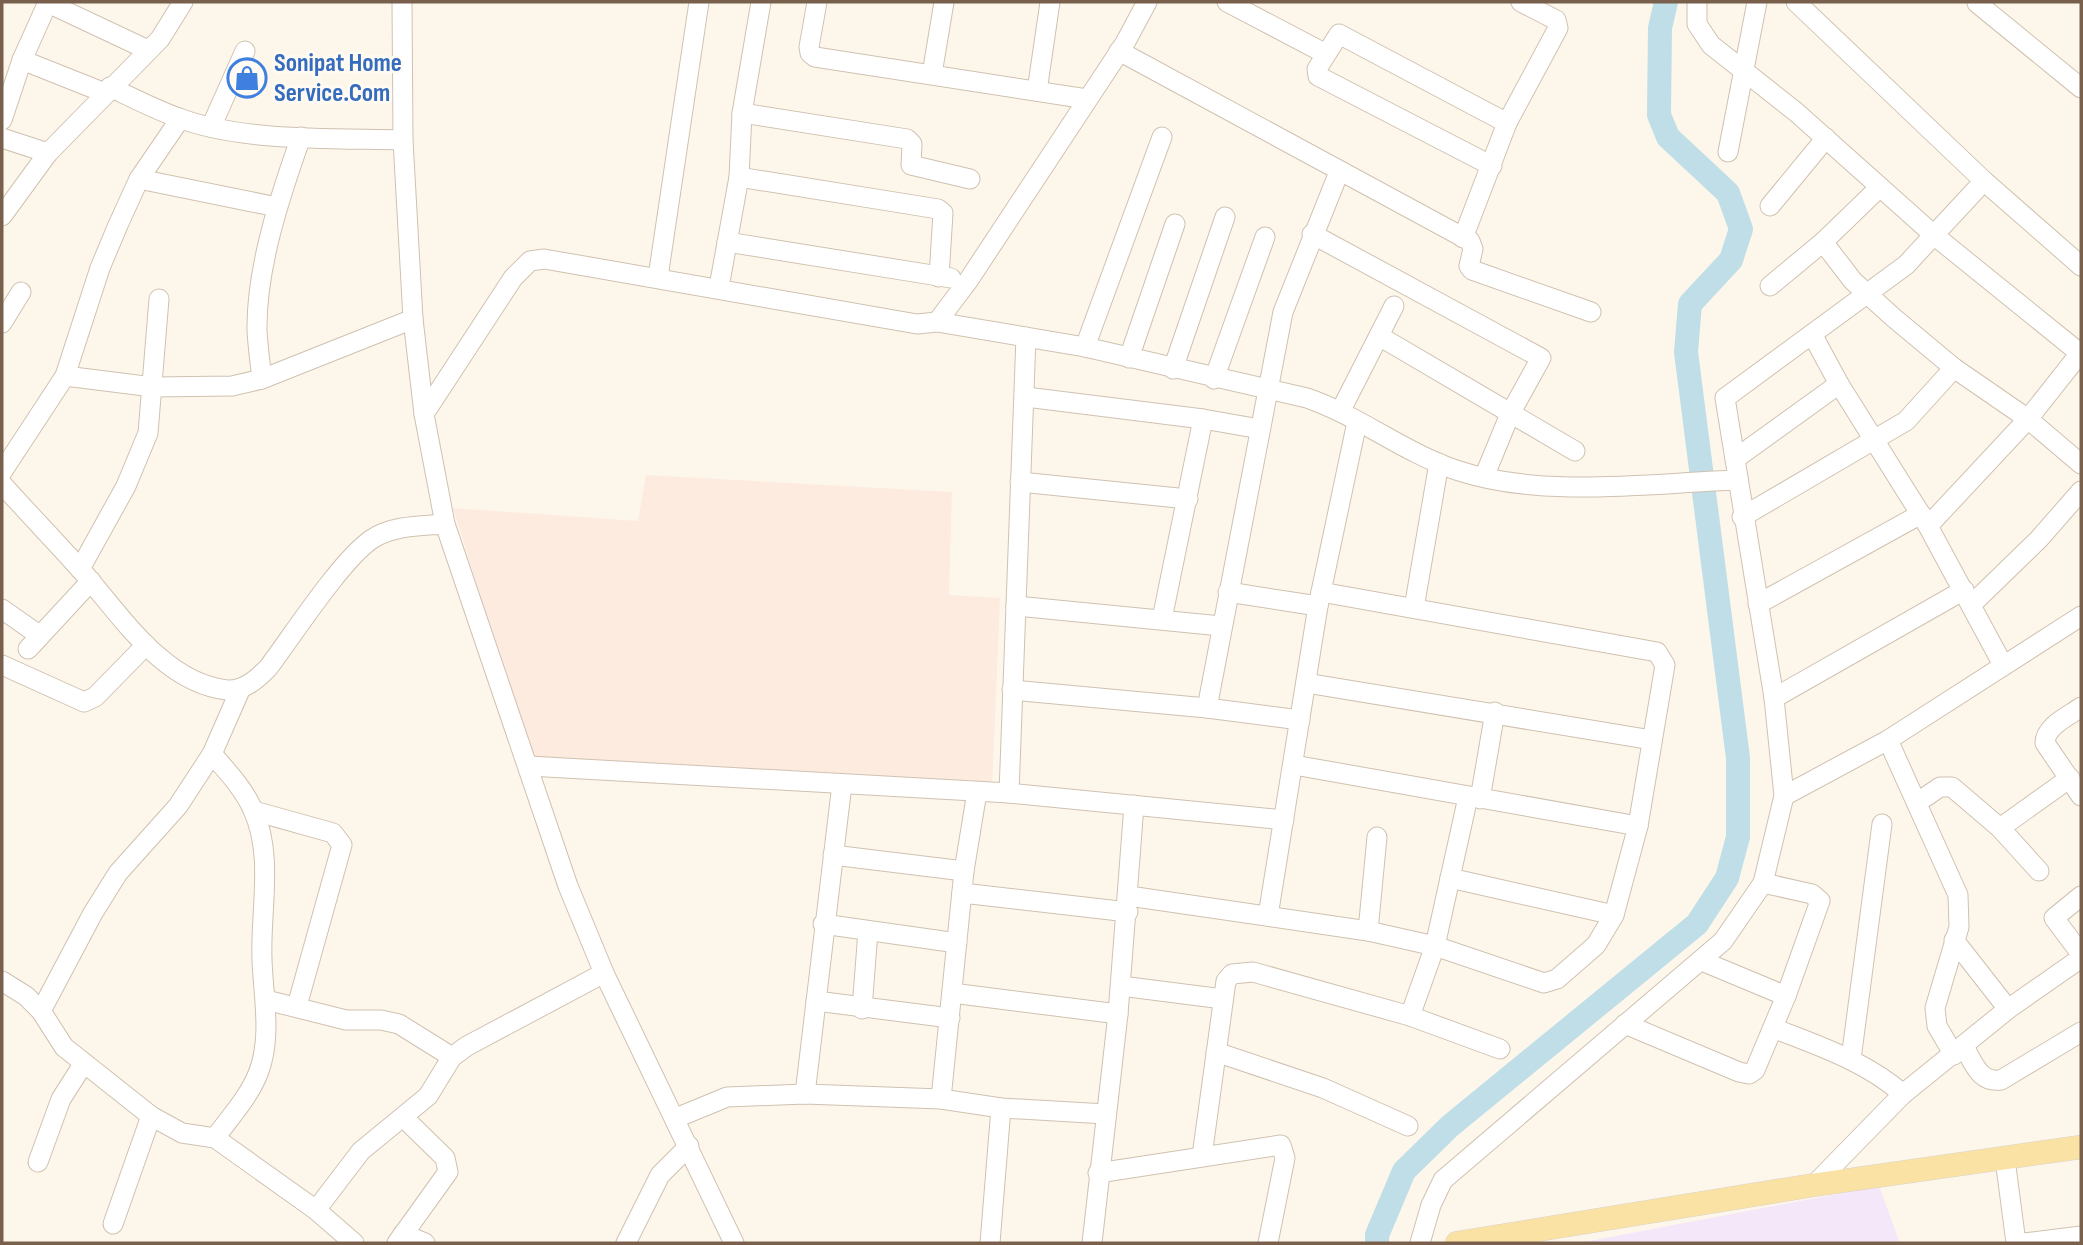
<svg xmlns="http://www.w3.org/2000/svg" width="2083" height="1245" font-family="'Sofia Sans Condensed',sans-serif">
<rect width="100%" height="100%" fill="#fdf7eb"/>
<path fill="#fdebdf" d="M646,475L952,492L949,595L1000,598L992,789L532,763L453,508L638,521Z"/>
<path fill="#f5e7fa" d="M1879,1186L1900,1243H1579Z"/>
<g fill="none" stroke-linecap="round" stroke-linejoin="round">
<path stroke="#bfdee7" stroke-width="24" d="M1377,1243V1235L1404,1171L1450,1126L1697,924L1727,878L1738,837V758L1686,352L1690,304L1731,260L1741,229L1728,193L1668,137L1659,115L1660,28L1666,2"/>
<g stroke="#d0c1b0" stroke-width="21">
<g id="minor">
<path d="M402,2L403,140L413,319L424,414L445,524L568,886L604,973L734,1243"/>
<path d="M817,2L809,47L810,53L815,57L1087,99"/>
<path d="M1227,2L1326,54"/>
<path d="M1697,2V24L1711,45L1796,112L1935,236L2081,354"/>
<path d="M1796,2L1984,181L2081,266"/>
<path d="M48,3L148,50"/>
<path d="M1977,3L2081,88"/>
<path d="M1119,51L1470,241L1473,249L1469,266L1472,270L1591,312"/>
<path d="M22,60L105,93"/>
<path d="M932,74L944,2"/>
<path d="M110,87C133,98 156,110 179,118C242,142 336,138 403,140"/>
<path d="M1037,91L1050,2"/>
<path d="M742,113L907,139L912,144L911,165L970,179"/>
<path d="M2,120L22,60L48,2"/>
<path d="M211,127L245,51"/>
<path d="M2,138L48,153"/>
<path d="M1728,152L1757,2"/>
<path d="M1492,166L1318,76L1317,69L1339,34L1507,123"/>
<path d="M739,177L938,209L943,213L939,277"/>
<path d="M139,179L277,207"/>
<path d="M1770,206L1826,138"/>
<path d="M2,216L48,153L160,39L183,2"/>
<path d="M1312,234L1541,358L1510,414L1484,477"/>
<path d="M1463,238L1507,123L1558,28L1556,20L1521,2"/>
<path d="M727,242L951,278"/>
<path d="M1823,242L1853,281L1894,318L1954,368L2028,419L2081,464"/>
<path d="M658,277L699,2"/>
<path d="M1770,286L1823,242L1880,187"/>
<path d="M719,287L739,177L742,113L761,2"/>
<path d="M937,322L1085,347L1307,398C1359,416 1403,452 1456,470C1542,499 1648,483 1738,480"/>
<path d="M2,323L21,292"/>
<path d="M1812,334L1839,384L1928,526L2003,665"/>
<path d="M1379,336L1575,451"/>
<path d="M1085,347L1162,137"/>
<path d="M1129,358L1175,224"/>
<path d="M1173,369L1225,217"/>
<path d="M65,376L153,387L232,386L262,379L413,319"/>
<path d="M262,379C260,363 258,347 257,331C256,268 280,196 301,137"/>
<path d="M1214,379L1265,237"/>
<path d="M1026,397L1203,419L1260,429"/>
<path d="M1341,410L1394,306"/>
<path d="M424,414L513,278L530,261L544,259L917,324L937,322L968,281L1125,43L1147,2"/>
<path d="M1735,459L1839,384"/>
<path d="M2,472L65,376L100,268L118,225L139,179L180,119"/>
<path d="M1020,482L1188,499"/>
<path d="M2,484C28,513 55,541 81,570C120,614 163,683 227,690C244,691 257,679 268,668C293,635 341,560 372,539C393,525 422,526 445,524"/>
<path d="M1742,517L1906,421L1954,368"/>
<path d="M1928,526L2028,419L2081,352"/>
<path d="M80,569L126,486L148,433L159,299"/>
<path d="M1228,592L1318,606"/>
<path d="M1758,604L1921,514"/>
<path d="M1971,605L2039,539L2081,491"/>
<path d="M1016,606L1221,626"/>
<path d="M1414,608L1439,463"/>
<path d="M2,609L39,635"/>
<path d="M1162,619L1203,419"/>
<path d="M28,649L91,581"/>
<path d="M2,665L84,702L95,697L146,645"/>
<path d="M1306,683L1652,740"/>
<path d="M1012,690L1207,708L1300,720"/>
<path d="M1774,698L1964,590"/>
<path d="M2081,707C2069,716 2045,726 2045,743L2081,796"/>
<path d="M1207,708L1283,312L1339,172"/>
<path d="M1888,740L1958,895L1959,927L1935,1008L1937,1026L1954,1055"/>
<path d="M212,754C227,771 244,789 253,810C274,856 260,911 262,959C263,995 272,1036 259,1071C250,1096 230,1117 215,1138"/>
<path d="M1294,765L1638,826"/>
<path d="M529,766L1009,793L1284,820"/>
<path d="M1009,793L1026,337"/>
<path d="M1784,796L1888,740L2081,616"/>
<path d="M1480,799L1495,712"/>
<path d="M1918,802L1940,787H1952L2000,828L2039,871"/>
<path d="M254,811L333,833L342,845L297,1006"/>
<path d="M2000,828L2070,778"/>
<path d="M833,855L964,871"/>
<path d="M1450,878L1614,915"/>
<path d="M962,893L1128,912"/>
<path d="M1129,896L1368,931L1435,946L1544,983L1557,979L1596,945L1614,915L1638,826L1665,665L1657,652L1321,592"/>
<path d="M2081,896L2054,918L2081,954"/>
<path d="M1268,916L1318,606L1357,422"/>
<path d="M823,924L957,943"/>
<path d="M1368,931L1377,837"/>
<path d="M1954,940L2008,1009"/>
<path d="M1702,961L1786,996"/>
<path d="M2,981L26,996L41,1011L64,1047L151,1116L182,1133L215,1138L316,1210L354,1243"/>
<path d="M1121,986L1223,999"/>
<path d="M952,993L1118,1014"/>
<path d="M266,1000L346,1020H381L399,1024L452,1057"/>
<path d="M816,1001L950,1018"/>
<path d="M862,1009L868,931"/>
<path d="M41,1011L93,913L118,873L178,806L212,754L241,688"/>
<path d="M1410,1016L1435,946L1468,797"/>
<path d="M1625,1024L1739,1072L1749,1074L1755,1070L1786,996L1820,901L1812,894L1763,883"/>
<path d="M1773,1028C1819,1046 1865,1061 1903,1094"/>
<path d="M1964,1047C1974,1063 1979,1083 2001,1080L2081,1032"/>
<path d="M1216,1052L1323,1088L1408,1126"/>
<path d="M1851,1059L1882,824"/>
<path d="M805,1094L842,784"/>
<path d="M941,1099L964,871L977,792"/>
<path d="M676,1118L727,1097L805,1094L941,1099L1001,1108L1106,1114"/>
<path d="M1202,1156L1226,981L1232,974L1253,972L1410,1016L1500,1049"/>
<path d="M2005,1159L2016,1243"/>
<path d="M38,1162L61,1099L84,1063"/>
<path d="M1098,1173L1281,1145L1285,1158L1268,1243"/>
<path d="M1814,1185L1903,1094L2008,1009L2081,958"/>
<path d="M316,1210L361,1151L428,1096L452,1057L467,1046L604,973"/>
<path d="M113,1224L151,1116"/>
<path d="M403,1234L425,1243"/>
<path d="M397,1243L448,1172L445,1158L403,1117"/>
<path d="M626,1243L660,1175L689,1146"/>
<path d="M990,1243L1001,1108"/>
<path d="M1092,1243L1118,1014L1134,805"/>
<path d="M1420,1243L1431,1205L1443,1180L1723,941L1763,883L1784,796L1774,698L1725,398L1906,265L1984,181"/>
<path d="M2024,1243L2081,1236"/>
</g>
</g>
<g stroke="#d9d2cd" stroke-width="24">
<path id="major" d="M1457,1243L1814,1185L2081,1147"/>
</g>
<use href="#minor" stroke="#fff" stroke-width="19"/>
<use href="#major" stroke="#fae2a5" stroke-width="23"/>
</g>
<defs>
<g id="shop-ring" transform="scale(2.0125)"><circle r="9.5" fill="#fffbf2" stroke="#3f7fe0" stroke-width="1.5"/><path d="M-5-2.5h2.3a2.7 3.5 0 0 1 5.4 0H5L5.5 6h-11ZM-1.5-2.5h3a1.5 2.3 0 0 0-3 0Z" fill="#3f7fe0"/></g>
</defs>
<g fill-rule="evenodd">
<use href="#shop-ring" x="247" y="78"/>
</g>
<g text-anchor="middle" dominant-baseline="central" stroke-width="6" stroke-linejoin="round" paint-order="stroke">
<g font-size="26" font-weight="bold" fill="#366cbe" stroke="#fffbf2" text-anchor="start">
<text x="274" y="63">Sonipat Home<tspan x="274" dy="30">Service.Com</tspan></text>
</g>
</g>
<rect width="2083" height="1245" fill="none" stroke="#79604d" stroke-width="7"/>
</svg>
